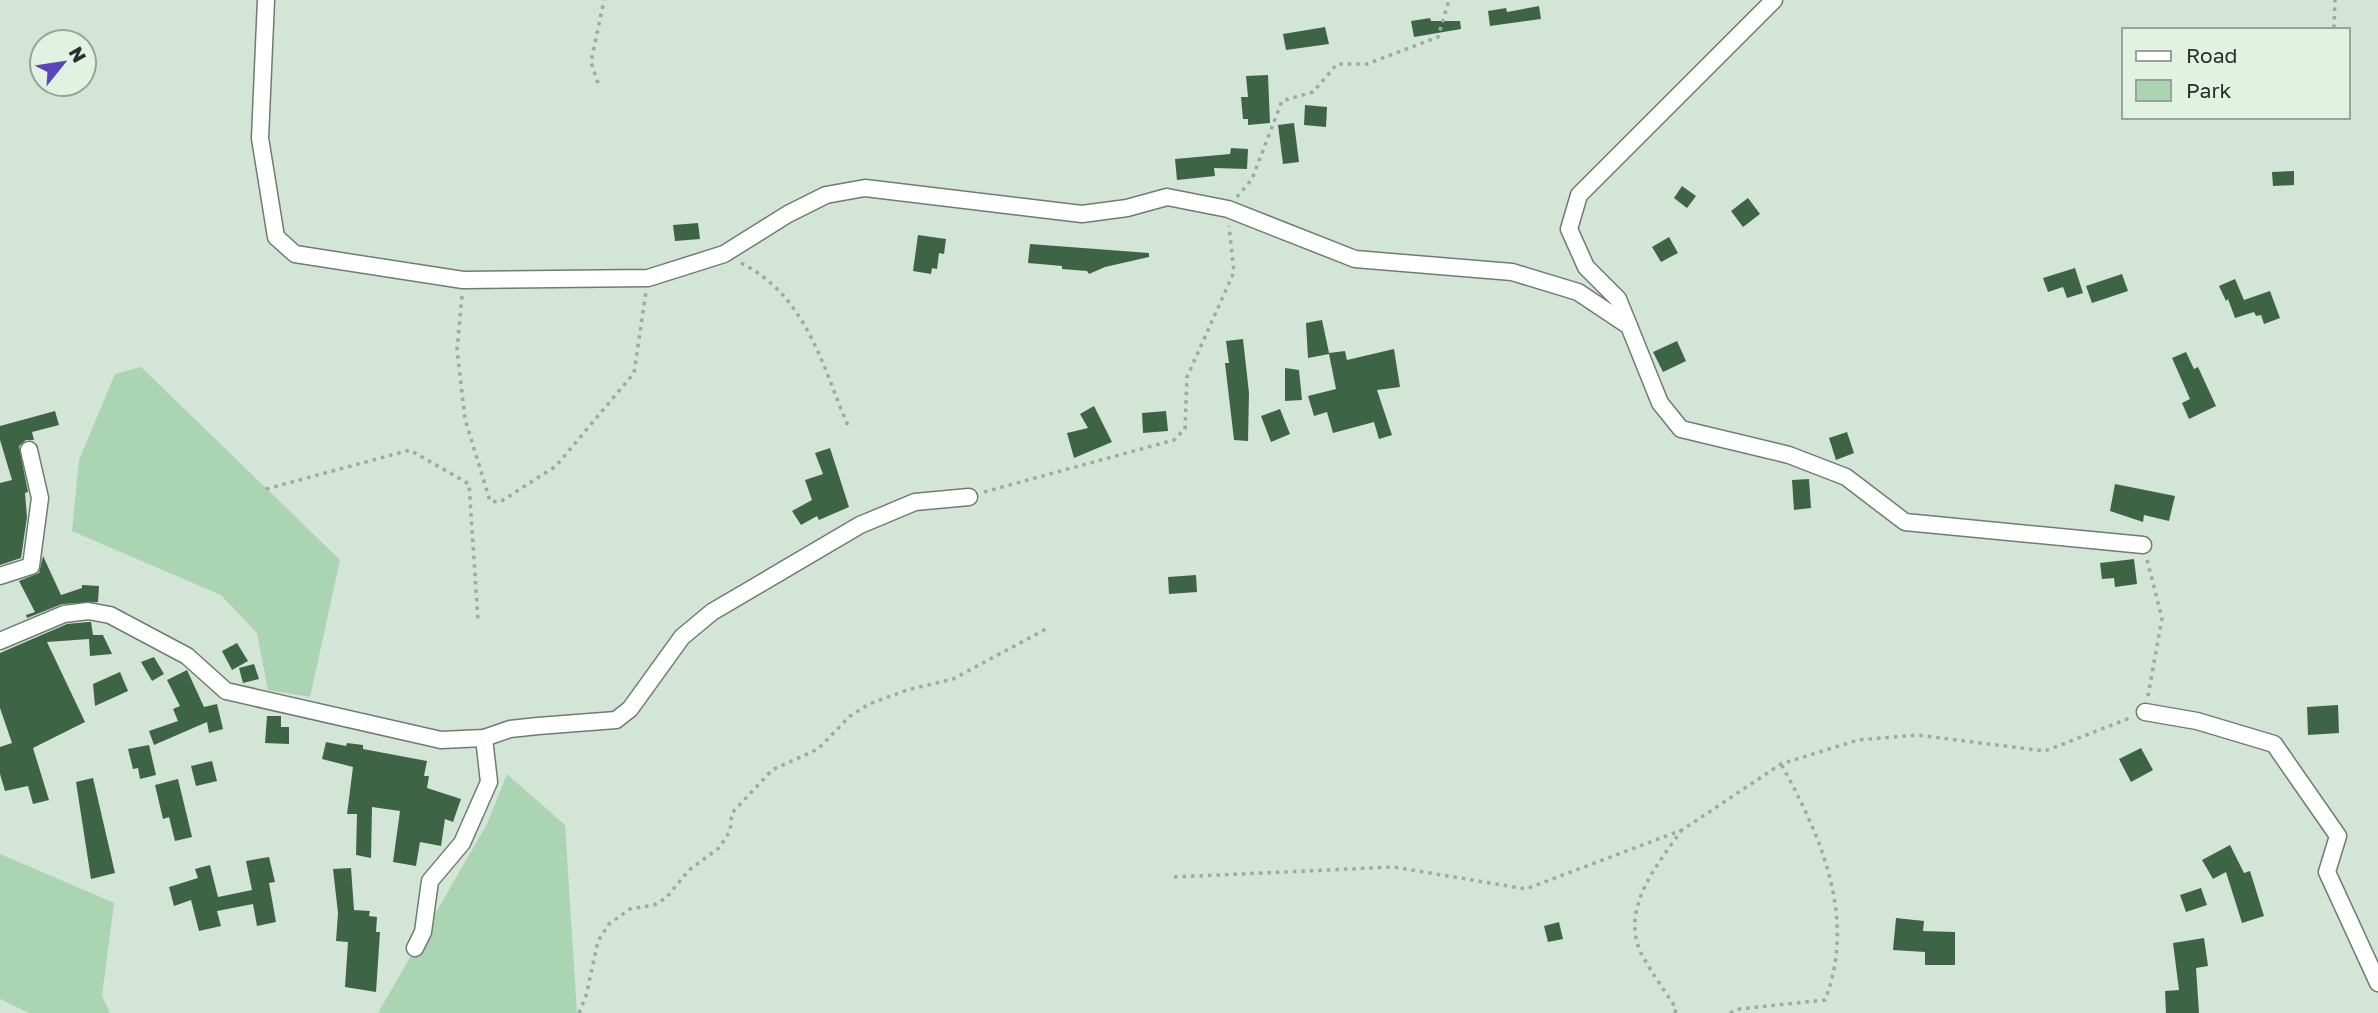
<svg xmlns="http://www.w3.org/2000/svg" width="2378" height="1013" font-family="'Golos Text',sans-serif">
<rect width="100%" height="100%" fill="#d3e5d6"/>
<g fill="#aad4b2">
<path d="M141,367L340,560L310,697L268,690L257,633L221,595L72,531L79,460L115,374Z"/>
<path d="M507,774L565,825L577,1013H378L487,824Z"/>
<path d="M0,854L114,903L102,996L110,1013H29L0,999Z"/>
</g>
<g fill="#3e6446">
<path d="M1539,6L1541,19L1490,26L1488,11L1506,8L1507,12Z"/>
<path d="M1430,18L1431,21H1460L1461,29L1414,37L1411,21Z"/>
<path d="M1325,27L1329,44L1286,50L1283,34Z"/>
<path d="M1268,75L1270,123L1248,125V119H1243L1241,97H1248L1246,76Z"/>
<path d="M1305,105L1327,107L1326,127L1304,125Z"/>
<path d="M1294,123L1299,162L1283,164L1278,125Z"/>
<path d="M1231,148L1248,149L1247,169L1214,168L1215,176L1177,180L1175,159L1230,154Z"/>
<path d="M2294,171V185L2273,186L2272,172Z"/>
<path d="M1682,186L1696,196L1687,208L1674,198Z"/>
<path d="M1748,198L1760,214L1743,227L1731,211Z"/>
<path d="M698,223L700,239L675,241L673,225Z"/>
<path d="M918,235L946,239L944,254L939,253L937,269L932,268L931,274L913,271Z"/>
<path d="M1669,237L1678,253L1661,262L1652,247Z"/>
<path d="M1030,244L1149,253V257L1105,267L1089,274L1087,271L1062,269V266L1028,263Z"/>
<path d="M2075,268L2083,293L2067,298L2063,287L2048,292L2043,278Z"/>
<path d="M2122,274L2128,291L2092,303L2086,286Z"/>
<path d="M2235,279L2244,300L2270,291L2280,318L2264,324L2261,315L2256,316L2254,312L2235,318L2228,299L2226,301L2219,286Z"/>
<path d="M1322,320L1329,353L1345,351L1347,360L1394,349L1400,387L1377,390L1392,435L1379,439L1374,422L1333,433L1327,412L1314,416L1308,396L1336,389L1329,354L1308,358L1306,323Z"/>
<path d="M1243,339L1249,393L1248,441L1234,440L1225,363H1229L1226,341Z"/>
<path d="M1677,341L1686,361L1663,372L1653,352Z"/>
<path d="M2186,352L2194,369L2198,367L2216,406L2189,419L2182,403L2190,399L2172,358Z"/>
<path d="M1285,368L1299,370L1302,400L1285,401Z"/>
<path d="M1094,406L1112,442L1074,458L1067,433L1088,428L1080,414Z"/>
<path d="M1280,409L1290,434L1271,442L1261,416Z"/>
<path d="M55,411L59,425L32,432L34,440H26L19,446L28,492L25,493L27,517L21,558L0,565V483L12,480L0,440V426Z"/>
<path d="M1166,411L1168,431L1143,433L1142,413Z"/>
<path d="M1847,432L1854,453L1836,460L1829,438Z"/>
<path d="M830,448L849,507L819,520L817,516L801,525L792,511L812,500L805,480L823,474L815,453Z"/>
<path d="M1809,479L1811,508L1794,510L1792,480Z"/>
<path d="M2115,484L2175,496L2169,521L2144,515L2143,522L2110,511Z"/>
<path d="M43,556L61,595L82,588V585L99,586L98,602L62,604L27,618L26,615L35,612L19,581L39,573Z"/>
<path d="M2134,559L2137,584L2115,587L2114,578L2102,579L2100,563Z"/>
<path d="M1196,575L1197,592L1169,594L1168,577Z"/>
<path d="M88,622H91L93,635H103L112,654L90,656L89,639L47,642L85,722L33,748L49,800L33,804L28,786L5,791L0,774V747L12,743L0,708V653L67,624Z"/>
<path d="M237,643L248,661L232,670L222,651Z"/>
<path d="M154,657L164,674L152,681L141,662Z"/>
<path d="M254,664L259,679L243,683L239,668Z"/>
<path d="M187,670L204,707L217,704L223,729L209,733L207,722L154,745L149,731L178,721L173,709L180,706L167,680Z"/>
<path d="M120,672L128,691L95,706L93,684Z"/>
<path d="M2338,705L2339,733L2308,735L2307,707Z"/>
<path d="M267,716H281V727H289V744L265,743Z"/>
<path d="M326,742L346,746L347,743L363,745V749L427,761L424,776H429L427,788L461,799L453,822L445,819L441,846L420,842L416,866L393,862L400,811L372,807L371,858L356,855L357,814H347L353,767L322,759Z"/>
<path d="M149,745L156,775L140,779L138,768L133,769L128,749Z"/>
<path d="M2141,748L2153,770L2131,782L2119,759Z"/>
<path d="M212,761L217,781L196,786L191,766Z"/>
<path d="M93,778L115,873L91,879L76,782Z"/>
<path d="M178,779L192,837L175,841L169,817L163,819L155,785Z"/>
<path d="M2230,845L2244,873L2250,871L2264,916L2242,923L2226,872L2213,879L2202,860Z"/>
<path d="M269,857L275,882L269,883L276,922L257,926L253,904L217,911L221,926L199,931L191,900L174,906L169,887L198,878L195,869L210,865L218,897L252,890L246,861Z"/>
<path d="M351,868L354,910L370,911L369,916L377,917L376,932H380L376,992L345,987L348,942L336,941L338,913L333,869Z"/>
<path d="M2201,888L2207,905L2186,912L2180,895Z"/>
<path d="M1896,918L1924,921L1923,931L1955,932V965H1925V952L1893,950Z"/>
<path d="M1559,922L1563,939L1548,942L1544,926Z"/>
<path d="M2204,938L2208,966L2196,968L2199,1013H2166L2165,991L2179,990L2173,943Z"/>
</g>
<g fill="none" stroke-linecap="round" stroke-linejoin="round">
<g stroke="#6d7d70" stroke-width="19">
<g id="minor">
<path d="M266,0L260,138L276,237L295,254L463,280L648,278L724,254L788,214L826,195L865,188L1082,214L1127,208L1167,197L1228,209L1355,259L1512,272L1578,292L1629,326L1660,403L1681,429L1789,455L1846,477L1905,522L2143,545"/>
<path d="M1629,326L1618,299L1586,267L1569,229L1579,195L1774,0"/>
<path d="M0,576L31,566L40,498L29,450"/>
<path d="M0,641L64,614L88,611L110,615L187,656L226,691L441,740L484,738L510,729L538,726L616,720L630,709L682,637L712,612L860,525L915,502L969,497"/>
<path d="M2145,712L2197,721L2274,744L2338,836L2327,872L2378,983"/>
<path d="M415,948L423,932L430,881L462,843L489,782L484,738"/>
</g>
</g>
<g stroke="#9cab9f" stroke-width="3.5" stroke-dasharray="3.5 5" stroke-linecap="butt">
<path d="M2334,28L2335,0"/>
<path d="M598,83L591,62L604,0"/>
<path d="M1237,197L1252,179L1282,101L1313,92L1337,64H1367L1438,37L1449,0"/>
<path d="M741,263C806,296 821,362 848,426"/>
<path d="M462,296L457,350L465,419L490,501L500,502L556,466L634,373L646,292"/>
<path d="M266,489L410,450L469,484L478,620"/>
<path d="M984,492L1174,440L1185,429L1187,377L1234,272L1229,226"/>
<path d="M2147,560L2162,618L2148,696"/>
<path d="M1174,877L1394,867L1526,889L1682,830L1781,764L1858,740L1917,735L2045,751L2130,718"/>
<path d="M579,1013L586,996L598,941L609,924L630,909L654,905L666,898L689,870L719,848L730,831L732,813L772,770L818,749L850,716L869,704L907,690L953,679L1046,629"/>
<path d="M1675,1013L1676,1008C1664,990 1651,972 1641,953C1620,909 1657,865 1681,831"/>
<path d="M1730,1013L1739,1009L1825,1000C1857,918 1821,836 1781,764"/>
</g>
<use href="#minor" stroke="#fff" stroke-width="16"/>
</g>
<rect x="2122" y="28" width="228" height="91" fill="#e1f2e3" stroke="#97a499" stroke-width="2"/>
<rect x="2136" y="51" width="35" height="10" fill="#ffffff" stroke="#97a499" stroke-width="2"/>
<text x="2186" y="63" font-size="21" fill="#282f29">Road</text>
<rect x="2136" y="80" width="35" height="21" fill="#aad4b2" stroke="#97a499" stroke-width="2"/>
<text x="2186" y="98" font-size="21" fill="#282f29">Park</text>
<g transform="translate(63 63) rotate(60)"><circle r="33" fill="#e1f2e3" stroke="#97a499" stroke-width="2"/>
<path d="M0-5L12 26L0 18L-12 26Z" fill="#5945bd"/>
<text y="-10" font-size="19" font-weight="bold" text-anchor="middle" fill="#282f29">N</text>
</g>
</svg>
